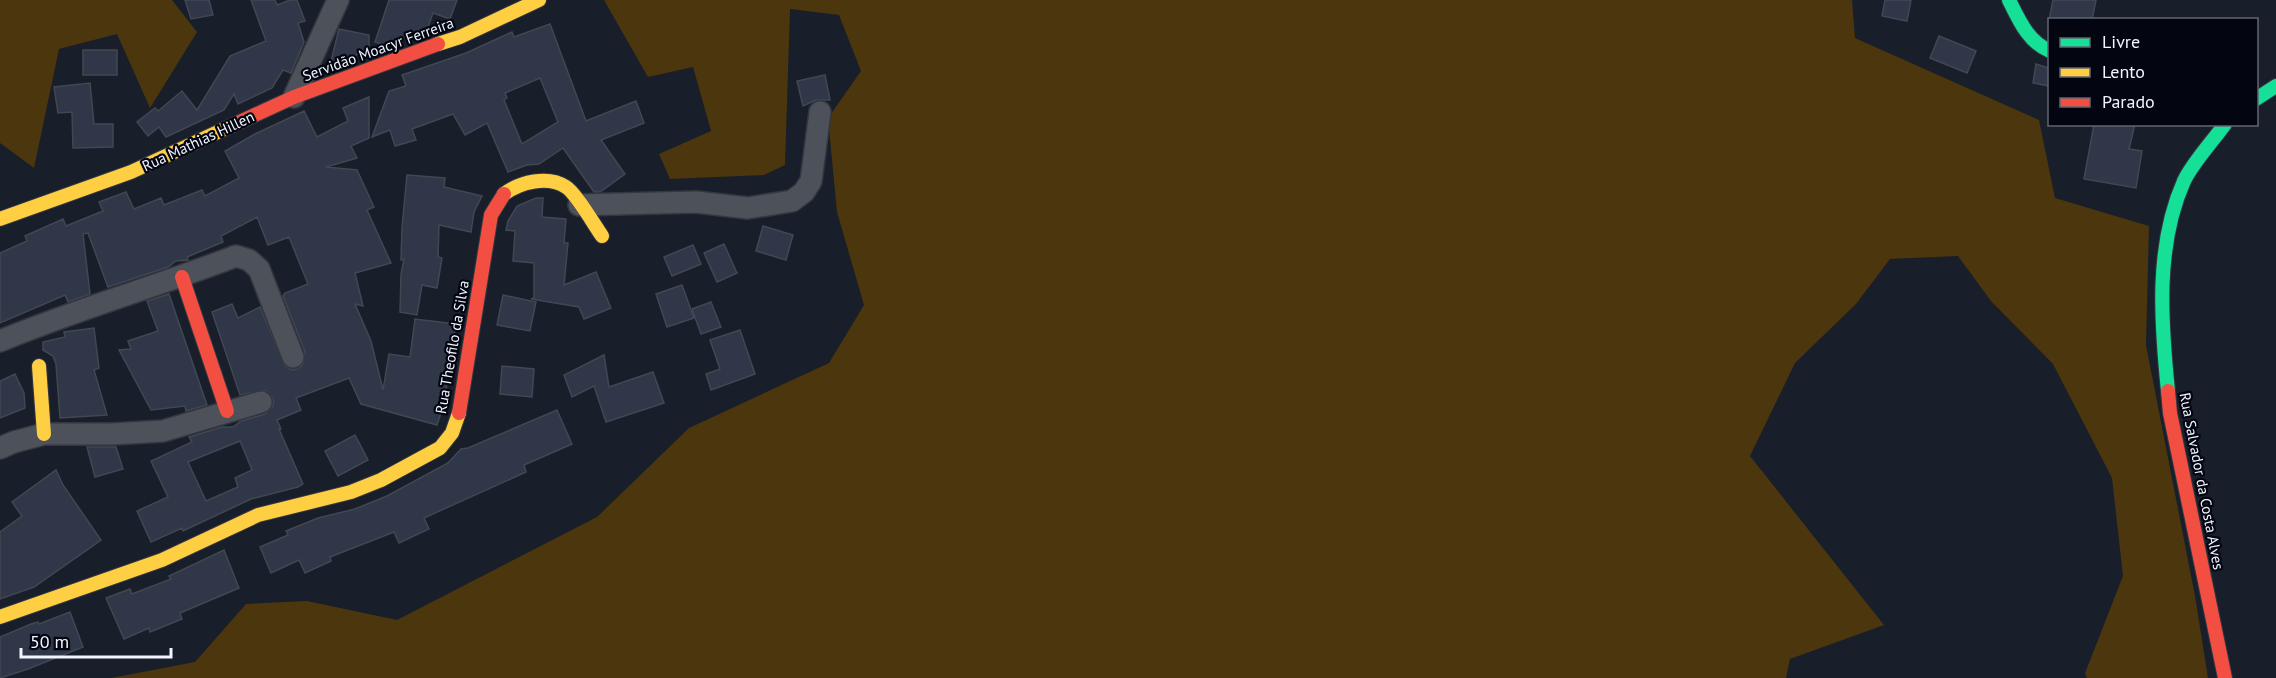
<svg xmlns="http://www.w3.org/2000/svg" width="2276" height="678" font-family="'PT Sans',sans-serif">
<rect width="100%" height="100%" fill="#181e2a"/>
<g fill="#4b360d">
<path d="M0,0H172L197,32L150,108L117,34L59,49L34,168L0,143Z"/>
<path d="M604,0H1852L1855,38L2039,120L2055,198L2149,226L2146,345L2195,596L2208,678H2087L2085,673L2123,576L2112,478L2053,364L1991,301L1958,256L1890,259L1856,304L1795,363L1750,456L1884,625L1790,659L1786,678H111L195,662L246,604L307,601L397,620L597,517L689,428L829,363L864,305L837,212L828,118L861,71L839,15L790,9L785,165L764,175L670,179L659,154L711,131L693,67L648,77Z"/>
</g>
<g fill="#2f3749" stroke="#424752" stroke-width="1.5" fill-rule="evenodd">
<path d="M185,0H209L213,15L191,19Z"/>
<path d="M251,0H275L277,5L290,0H297L305,21L298,23L304,42L291,73L283,70L272,88L238,104L234,94L224,110L166,137L159,127L148,136L137,122L155,108L158,111L182,91L197,110L230,56L266,41Z"/>
<path d="M389,0H457L450,19L433,13L427,30L384,45L375,42Z"/>
<path d="M1885,0H1911L1907,21L1882,16Z"/>
<path d="M2053,0H2096L2092,20H2049Z"/>
<path d="M550,24L586,121L636,101L644,123L601,140L625,174L600,192H594L563,148L539,164L527,165L508,172L487,123L465,135L453,114L412,129L416,140L395,146L390,130L372,137L389,91L406,86L402,75L466,53L512,32L514,37ZM540,78L558,122L522,144L504,100L507,98L505,93Z"/>
<path d="M339,29L369,35V50L330,65Z"/>
<path d="M1939,36L1976,51L1967,73L1930,58Z"/>
<rect x="83" y="50" width="34" height="25"/>
<path d="M2036,64L2049,68V86L2033,83Z"/>
<path d="M825,75L830,100H816L803,106L797,81Z"/>
<path d="M90,83L94,124H113V147L73,148L72,112L58,113L54,87Z"/>
<path d="M369,97V138L351,146L357,158L326,167L357,170L374,207L367,210L391,263L355,273L363,306L355,304L371,341L383,390L389,354L410,357L415,319L456,324L444,403L437,425L361,404L349,378L296,398L301,410L277,420L281,429H279L303,484L298,487L251,499L183,531L182,528L151,542L137,511L168,497L151,461L192,442L189,437L222,427H233L241,421L265,414L273,406V398L265,390L240,395L212,312L232,304L238,318L260,307L285,366L292,370L298,369L303,364L305,352L283,296L285,293L308,284L289,237L268,245L257,217L221,236L223,242L187,257L188,260L176,261L168,267L108,287L88,233L83,234L90,294L68,302L65,295L0,323V253L27,241L25,236L63,219L66,226L103,211L99,202L126,192L134,209L161,198L164,205L202,190L205,196L239,178L225,151L255,134L304,111L317,137L348,121L343,108ZM240,441L252,470L235,478L238,487L206,501L188,462Z"/>
<path d="M2094,124H2135L2129,149L2142,151L2136,188L2084,179Z"/>
<path d="M407,175L445,178L444,187L482,196L474,212L471,232L439,225L438,257L442,258L437,288L422,285L417,315L400,312L401,274L404,259L401,260L402,227Z"/>
<path d="M536,198H543L542,217L566,219L564,243H568L564,285L596,272L611,308L584,319L579,307L531,299L534,298V263L513,261L515,231L506,230L508,221L517,206Z"/>
<path d="M763,226L793,235L786,260L756,251Z"/>
<path d="M724,244L737,273L717,282L704,253Z"/>
<path d="M693,245L701,264L672,276L664,257Z"/>
<path d="M682,285L694,318L667,327L656,294Z"/>
<path d="M169,294L207,405L186,411L185,406L151,410L119,350L131,349L128,341L158,331L147,301Z"/>
<path d="M503,295L536,302L530,331L497,325Z"/>
<path d="M711,302L721,327L701,334L692,309Z"/>
<path d="M94,328L99,368L94,370L107,415L60,418L56,364L53,356L43,350V342L65,337L64,332Z"/>
<path d="M740,330L755,374L711,390L706,374L720,369L710,340Z"/>
<path d="M604,355L609,387L653,372L664,403L606,422L594,386L572,397L564,375Z"/>
<path d="M502,366L534,369L532,397L500,394Z"/>
<path d="M15,374L24,393L25,408L0,418V381Z"/>
<path d="M557,410L572,444L524,465L526,472L424,518L429,529L399,543L394,532L330,557L331,561L305,573L299,560L271,573L260,547L288,535L286,531L318,518L355,509L387,496L448,463L461,449L468,448Z"/>
<path d="M355,435L368,460L338,476L325,451Z"/>
<path d="M87,447H116L123,469L95,477Z"/>
<path d="M56,470L63,485L101,540L34,587L0,599V532L22,516L12,502Z"/>
<path d="M224,550L239,588L180,613L182,619L150,632L149,628L124,639L106,598L130,589L132,594L171,579L169,576Z"/>
<path d="M70,612L83,647L28,669L0,678V637L31,624L38,622L39,624Z"/>
</g>
<g fill="none" stroke-linecap="round" stroke-linejoin="round">
<g stroke="#343740" stroke-width="24">
<g id="street">
<path d="M294,97L338,0"/>
<path d="M579,205L696,202L748,208L792,201L804,192L811,181L820,112"/>
<path d="M0,341C77,309 158,286 236,256L249,260L259,269L293,357"/>
<path d="M0,448L14,442L44,434H112L163,431L261,402"/>
</g>
</g>
<g stroke="#343740" stroke-width="16">
<g id="fast">
<path d="M2009,0C2019,20 2028,42 2050,51"/>
<path d="M2256,99L2276,86"/>
<path d="M2168,391C2161,322 2155,246 2184,181C2193,162 2213,141 2225,124"/>
</g>
</g>
<g stroke="#343740" stroke-width="16">
<g id="slow">
<path d="M438,44L460,37L539,0"/>
<path d="M504,194C520,182 548,175 566,187C575,192 595,226 602,236"/>
<path d="M0,219L131,172L233,125"/>
<path d="M39,366L44,434"/>
<path d="M0,617L162,560L258,515L351,492L381,480L440,448L452,433L459,413"/>
</g>
</g>
<g stroke="#343740" stroke-width="16">
<g id="jam">
<path d="M233,125L294,97L438,44"/>
<path d="M182,277L227,411"/>
<path d="M2168,391L2170,413L2225,678"/>
<path d="M459,413L491,215L504,194"/>
</g>
</g>
<use href="#street" stroke="#4c515a" stroke-width="21"/>
<use href="#fast" stroke="#16e098" stroke-width="14"/>
<use href="#slow" stroke="#ffcf43" stroke-width="14"/>
<use href="#jam" stroke="#f24e42" stroke-width="14"/>
</g>
<g text-anchor="middle" dominant-baseline="central" stroke-width="4.5" stroke-linejoin="round" paint-order="stroke">
<g font-size="15" fill="#f0f5ff" stroke="#030610">
<text transform="translate(378 49) rotate(-20)">Servidão Moacyr Ferreira</text>
<text transform="translate(198 141) rotate(-25)">Rua Mathias Hillen</text>
<text transform="translate(452 347) rotate(-80)">Rua Theofilo da Silva</text>
<text transform="translate(2202 481) rotate(79)">Rua Salvador da Costa Alves</text>
</g>
</g>
<rect x="2048" y="18" width="210" height="108" fill="#030610" stroke="#626670" stroke-width="1.5"/>
<rect x="2060" y="38" width="30" height="9" fill="#16e098" stroke="#626670" stroke-width="1.5"/>
<text x="2102" y="48" font-size="18" fill="#f0f5ff">Livre</text>
<rect x="2060" y="68" width="30" height="9" fill="#ffcf43" stroke="#626670" stroke-width="1.5"/>
<text x="2102" y="78" font-size="18" fill="#f0f5ff">Lento</text>
<rect x="2060" y="98" width="30" height="9" fill="#f24e42" stroke="#626670" stroke-width="1.5"/>
<text x="2102" y="108" font-size="18" fill="#f0f5ff">Parado</text>
<path d="M21 648v9h150v-9" fill="none" stroke="#f0f5ff" stroke-width="3"/>
<text x="30" y="648" font-size="18" fill="#f0f5ff" stroke="#030610" stroke-width="4.5" paint-order="stroke">50 m</text>
</svg>
